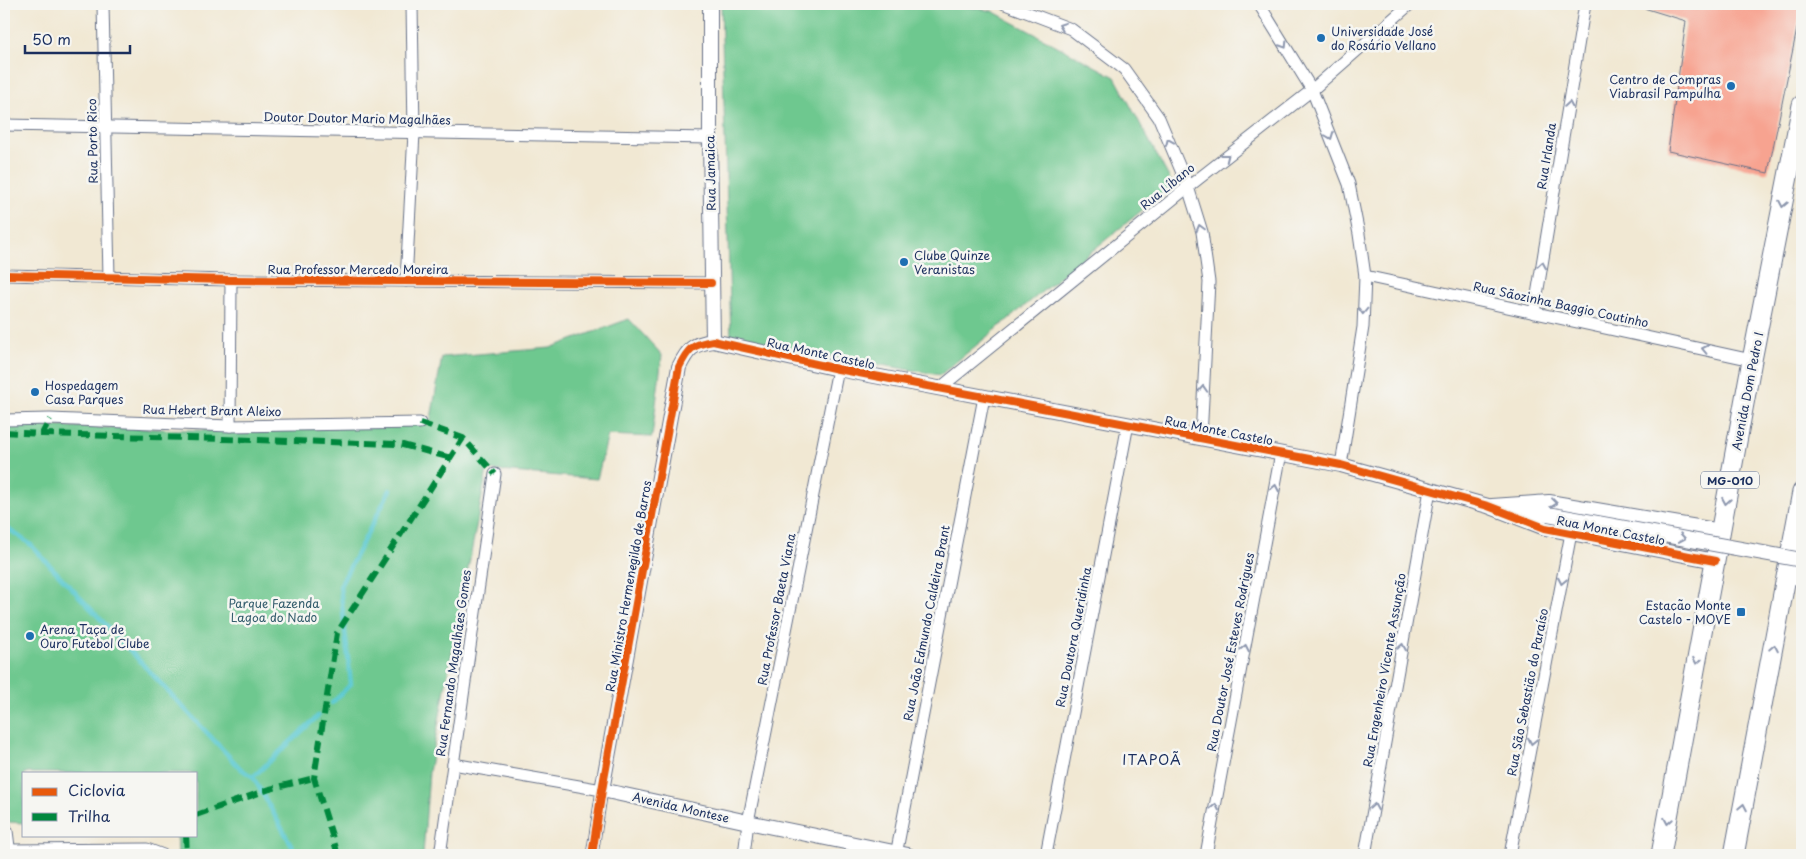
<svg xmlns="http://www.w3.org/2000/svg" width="1806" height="859" font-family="'Playpen Sans',sans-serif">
<rect width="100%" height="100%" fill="#f6f6f2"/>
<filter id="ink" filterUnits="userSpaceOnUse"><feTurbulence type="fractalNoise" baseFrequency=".02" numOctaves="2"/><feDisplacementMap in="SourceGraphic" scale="10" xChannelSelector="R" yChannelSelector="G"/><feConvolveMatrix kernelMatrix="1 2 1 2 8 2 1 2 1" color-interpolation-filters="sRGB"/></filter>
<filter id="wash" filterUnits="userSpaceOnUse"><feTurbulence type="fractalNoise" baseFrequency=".0096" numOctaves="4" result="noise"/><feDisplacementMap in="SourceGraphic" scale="20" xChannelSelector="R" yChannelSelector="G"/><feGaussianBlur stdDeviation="1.12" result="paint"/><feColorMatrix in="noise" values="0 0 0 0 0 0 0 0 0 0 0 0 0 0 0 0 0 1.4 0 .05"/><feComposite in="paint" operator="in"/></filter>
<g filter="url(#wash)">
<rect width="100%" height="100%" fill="#f1e8d3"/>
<g fill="#6ec88f" stroke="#447c76">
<path d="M721,4H950L992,11L1115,77L1173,185L940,375L731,339Z"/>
<path d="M629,319L662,355L652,437L608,435L597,479L487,470L429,772L423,855H178L177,835H196V773H24V823L8,822L4,816V425L230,431L430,424L442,357L550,348Z"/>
</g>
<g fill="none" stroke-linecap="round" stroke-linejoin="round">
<g stroke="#5cc9d1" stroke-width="4.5">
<path d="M4,526L30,544L241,769L253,777L297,855"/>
<path d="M332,703L351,684L340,586L390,490"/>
<path d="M253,777L318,716"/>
</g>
</g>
<g id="blocks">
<path fill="#f7a390" d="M1631,4H1802L1768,173L1668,151L1686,21Z"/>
</g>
</g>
<g filter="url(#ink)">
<use href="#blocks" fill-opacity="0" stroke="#667087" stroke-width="1"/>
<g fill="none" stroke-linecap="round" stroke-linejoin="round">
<g stroke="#667087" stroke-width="13">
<g id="minor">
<path d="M103,4L109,278"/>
<path d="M1005,4L1071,29L1124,69L1159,118L1188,187L1202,232L1209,282L1201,438"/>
<path d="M1259,4L1312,90L1349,184L1359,234L1365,276L1363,327L1341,465"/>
<path d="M4,125L710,138"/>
<path d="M4,275L231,280L711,283"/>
<path d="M1365,276L1752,360"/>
<path d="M406,281L414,133L412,4"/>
<path d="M1534,313L1585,4"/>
<path d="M940,388L1188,187L1312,90L1410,4"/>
<path d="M4,420L50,419L230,426L420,423"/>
<path d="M230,426L231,280"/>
<path d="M453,764L602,790L592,855"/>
<path d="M4,824L7,831L10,855"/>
<path d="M10,850L147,849L163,855"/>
<path d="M440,855L495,474"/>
<path d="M744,855L748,822L838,369"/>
<path d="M896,855L984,397"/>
<path d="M1046,855L1128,424"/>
<path d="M1206,855L1281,453"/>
<path d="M1365,855L1430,490"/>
<path d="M1510,855L1571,533"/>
</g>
</g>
<g stroke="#667087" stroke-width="16">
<g id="tertiary">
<path d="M710,4V138L713,341"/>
<path d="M1492,506L1549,502L1721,531"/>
<path d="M1516,510L1548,514"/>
<path d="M1787,576L1802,578"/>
<path d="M908,855L748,822L602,790L679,367C688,349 692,344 713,341L838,369L1341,465L1488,506L1545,528L1715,561"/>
</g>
</g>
<g stroke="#667087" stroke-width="21">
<g id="trunk">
<path d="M1661,855L1752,360L1802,105"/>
<path d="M1734,855L1802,492"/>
</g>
</g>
<use href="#minor" stroke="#fff" stroke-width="11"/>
<use href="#tertiary" stroke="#fff" stroke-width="14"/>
<use href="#trunk" stroke="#fff" stroke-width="19"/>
<g stroke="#667087" stroke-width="16" stroke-linecap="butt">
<path id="tertiary-bridge" d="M1548,514L1802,560"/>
</g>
<use href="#tertiary-bridge" stroke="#fff" stroke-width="14"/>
<g stroke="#00873e" stroke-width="6" stroke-dasharray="12 6" stroke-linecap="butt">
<path d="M420,423L463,438L495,474"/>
<path d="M4,432L42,434L50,419"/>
<path d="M42,434L399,444L451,458"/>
<path d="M196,815L270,789L314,778"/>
<path d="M186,835L187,855"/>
<path d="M337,855L336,848L314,778L337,633L463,438"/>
</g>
<g stroke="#f6f6f2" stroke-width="11">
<g id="cycleway">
<path d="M4,275L231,280L711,283"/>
<path d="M592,855L602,790L679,367C688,349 692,344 713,341L838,369L1341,465L1488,506L1545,528L1715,561"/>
</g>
</g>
<use href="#cycleway" stroke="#e8590c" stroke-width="8"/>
</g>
<defs><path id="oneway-chevron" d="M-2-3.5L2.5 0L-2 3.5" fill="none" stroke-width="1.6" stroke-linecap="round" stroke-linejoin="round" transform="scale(1.25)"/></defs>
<g stroke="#8d97ae">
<use href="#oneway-chevron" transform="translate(1062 26) rotate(-159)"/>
<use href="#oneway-chevron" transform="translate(1284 45) rotate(58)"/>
<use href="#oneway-chevron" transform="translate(1569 105) rotate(-81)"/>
<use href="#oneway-chevron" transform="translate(1330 136) rotate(69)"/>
<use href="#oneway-chevron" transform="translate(1169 142) rotate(-113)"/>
<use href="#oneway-chevron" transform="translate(1226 157) rotate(-38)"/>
<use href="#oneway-chevron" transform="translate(1783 204) rotate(101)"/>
<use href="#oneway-chevron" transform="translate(1200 228) rotate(-105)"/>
<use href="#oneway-chevron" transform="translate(1542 265) rotate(-81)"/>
<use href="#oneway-chevron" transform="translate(1363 311) rotate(92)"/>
<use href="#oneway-chevron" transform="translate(1705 349) rotate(-168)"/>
<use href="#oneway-chevron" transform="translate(1203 389) rotate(-87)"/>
<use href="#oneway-chevron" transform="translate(1275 488) rotate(-79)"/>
<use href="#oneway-chevron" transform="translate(1726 501) rotate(100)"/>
<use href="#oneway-chevron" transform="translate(1554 503) rotate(7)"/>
<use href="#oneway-chevron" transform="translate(1682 538) rotate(10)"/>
<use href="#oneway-chevron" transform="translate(1562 581) rotate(101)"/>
<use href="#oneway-chevron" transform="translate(1402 647) rotate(-80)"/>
<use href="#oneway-chevron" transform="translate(1245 648) rotate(-79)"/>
<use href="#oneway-chevron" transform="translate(1774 648) rotate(-79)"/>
<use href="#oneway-chevron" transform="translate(1697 661) rotate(100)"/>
<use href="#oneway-chevron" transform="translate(1532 741) rotate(101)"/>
<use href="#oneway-chevron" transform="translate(1215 807) rotate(-79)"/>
<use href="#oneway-chevron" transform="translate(1374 807) rotate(-80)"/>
<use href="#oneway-chevron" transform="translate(1743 807) rotate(-79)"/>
<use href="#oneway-chevron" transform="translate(1668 821) rotate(100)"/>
</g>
</g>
<g fill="#1f6fb2" stroke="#f6f6f2" stroke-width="2">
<circle cx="1321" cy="38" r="5"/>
<circle cx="1731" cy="86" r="5"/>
<circle cx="904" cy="262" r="5"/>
<circle cx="35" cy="392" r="5"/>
<rect x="1736" y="607" width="10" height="10" rx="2.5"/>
<circle cx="30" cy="636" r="5"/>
</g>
<g text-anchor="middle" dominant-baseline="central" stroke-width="5" stroke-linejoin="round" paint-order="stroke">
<rect fill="#f6f6f2" stroke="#5d6b8a" stroke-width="1" x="1701" y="471.5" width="58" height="17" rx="4"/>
<g font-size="11" font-weight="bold" fill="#1b2f5e">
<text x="1730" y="480">MG-010</text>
</g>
<g font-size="12" fill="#1b2f5e" stroke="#f6f6f2" text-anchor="start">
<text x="1331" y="31">Universidade José<tspan x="1331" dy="14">do Rosário Vellano</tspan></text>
<text x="1721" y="79" text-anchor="end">Centro de Compras<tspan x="1721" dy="14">Viabrasil Pampulha</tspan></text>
<text x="914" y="255">Clube Quinze<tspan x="914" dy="14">Veranistas</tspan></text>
<text x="45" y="385">Hospedagem<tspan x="45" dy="14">Casa Parques</tspan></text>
<text x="1731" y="605" text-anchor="end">Estação Monte<tspan x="1731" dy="14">Castelo - MOVE</tspan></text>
<text x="40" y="629">Arena Taça de<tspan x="40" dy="14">Ouro Futebol Clube</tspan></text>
</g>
<g font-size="12" fill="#1b2f5e" stroke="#f6f6f2">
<text transform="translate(357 118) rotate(1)">Doutor Doutor Mario Magalhães</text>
<text transform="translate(92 141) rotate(-91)">Rua Porto Rico</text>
<text transform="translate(1546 156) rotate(-81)">Rua Irlanda</text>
<text transform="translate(710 173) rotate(-91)">Rua Jamaica</text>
<text transform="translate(1167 186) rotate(-39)">Rua Líbano</text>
<text x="358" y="269">Rua Professor Mercedo Moreira</text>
<text transform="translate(1561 304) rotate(12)">Rua Sãozinha Baggio Coutinho</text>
<text transform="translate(821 353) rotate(12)">Rua Monte Castelo</text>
<text transform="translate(1747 391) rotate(-79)">Avenida Dom Pedro I</text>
<text transform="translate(212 410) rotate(1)">Rua Hebert Brant Aleixo</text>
<text transform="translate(1219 430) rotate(11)">Rua Monte Castelo</text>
<text transform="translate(1611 530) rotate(11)">Rua Monte Castelo</text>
<text transform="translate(628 586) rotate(-80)">Rua Ministro Hermenegildo de Barros</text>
<text transform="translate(776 609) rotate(-79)">Rua Professor Baeta Viana</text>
<text transform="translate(926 623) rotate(-79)">Rua João Edmundo Caldeira Brant</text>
<text transform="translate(1073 637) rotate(-79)">Rua Doutora Queridinha</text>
<text transform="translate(1230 652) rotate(-79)">Rua Doutor José Esteves Rodrigues</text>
<text transform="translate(453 663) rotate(-82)">Rua Fernando Magalhães Gomes</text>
<text transform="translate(1384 670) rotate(-80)">Rua Engenheiro Vicente Assunção</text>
<text transform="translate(1527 692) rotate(-79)">Rua São Sebastião do Paraíso</text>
<text transform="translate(681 807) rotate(13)">Avenida Montese</text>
</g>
<g font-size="12" fill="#345d6d" stroke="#f6f6f2">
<text x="274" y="603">Parque Fazenda<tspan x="274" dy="14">Lagoa do Nado</tspan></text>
</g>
<g font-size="14" letter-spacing="1" fill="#1b2f5e" stroke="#f6f6f2">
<text x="1152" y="759">ITAPOÃ</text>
</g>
</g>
<rect width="1806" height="859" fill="none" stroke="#f6f6f2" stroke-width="20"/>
<rect x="22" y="772" width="175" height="65" fill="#f6f6f2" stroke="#9ea6b7"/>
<rect x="32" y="788" width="25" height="8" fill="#e8590c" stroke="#9ea6b7"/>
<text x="68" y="796" font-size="15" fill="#1b2f5e">Ciclovia</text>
<rect x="32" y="813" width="25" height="8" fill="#00873e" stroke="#9ea6b7"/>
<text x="68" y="822" font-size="15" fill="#1b2f5e">Trilha</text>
<path d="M25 45v8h105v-8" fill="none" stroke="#1b2f5e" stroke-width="2.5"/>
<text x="32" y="45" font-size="15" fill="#1b2f5e" stroke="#f6f6f2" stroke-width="4" paint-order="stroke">50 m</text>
</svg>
